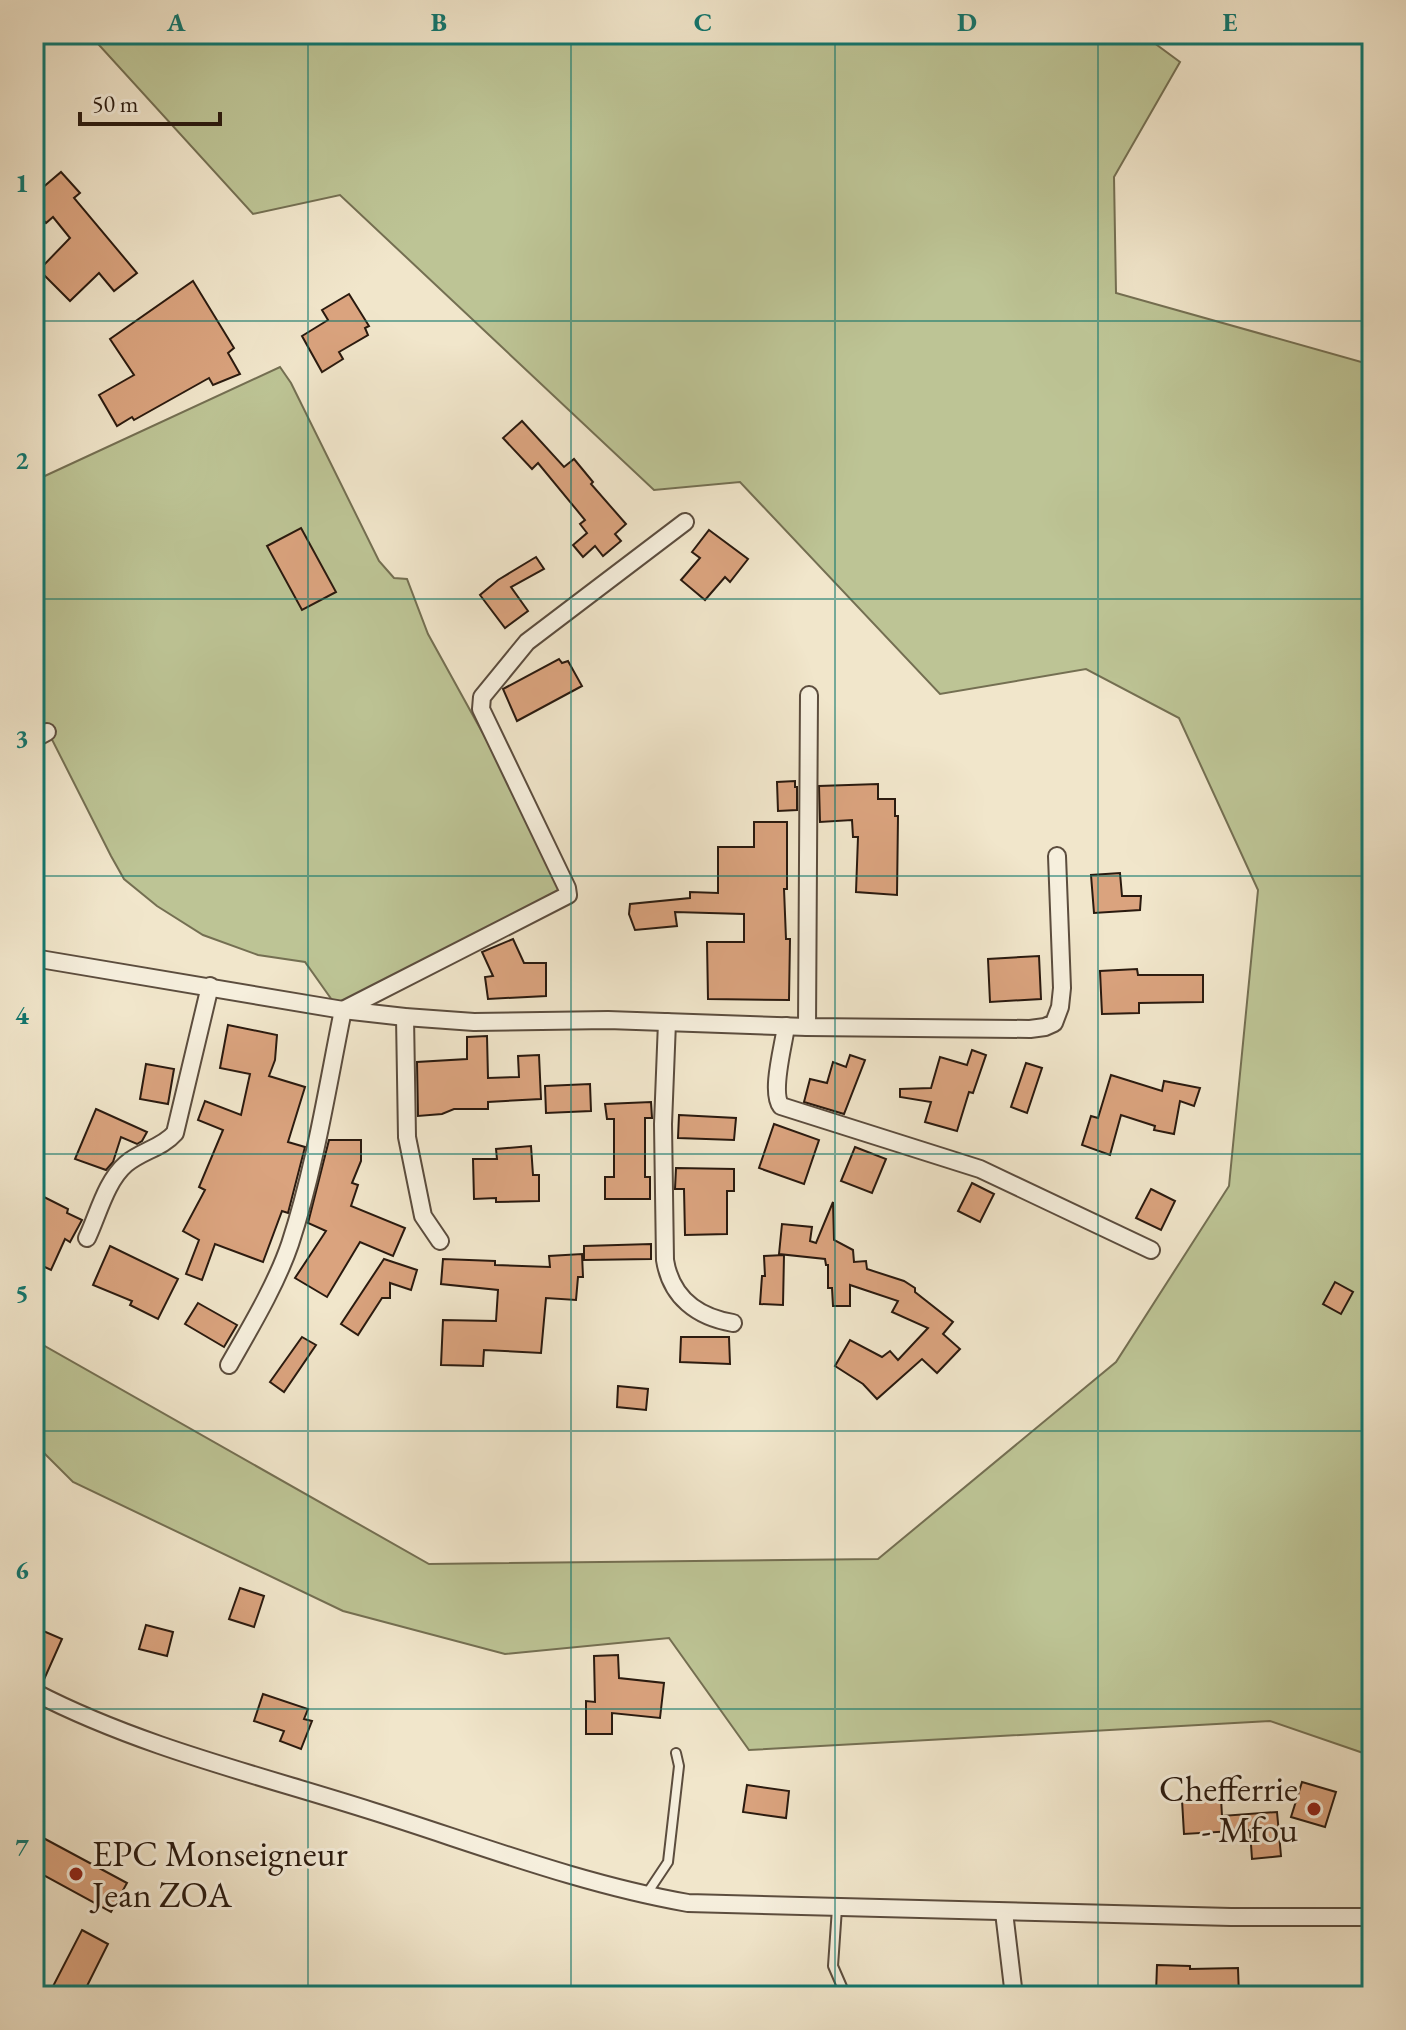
<svg xmlns="http://www.w3.org/2000/svg" width="1406" height="2030" font-family="'EB Garamond',serif">
<rect width="100%" height="100%" fill="#f1e6cb"/>
<filter id="stains"><feTurbulence type="fractalNoise" baseFrequency=".0025" numOctaves="4"/><feColorMatrix values="0 0 0 0 .2 0 0 0 0 .09 0 0 0 0 .02 0 0 0 .5 -.17"/></filter>
<radialGradient id="worn" r=".72"><stop offset=".6" stop-color="#630" stop-opacity="0"/><stop offset="1" stop-color="#630" stop-opacity=".3"/></radialGradient>
<g fill="#bdc495" stroke="#746f52" stroke-width="2">
<path d="M89,34H1142L1180,62L1114,177L1116,293L1372,365V1756L1270,1721L749,1750L669,1638L505,1654L343,1611L73,1482L34,1443V1340L429,1564L878,1559L1116,1362L1229,1186L1258,890L1179,718L1086,669L940,694L740,482L654,490L340,195L253,214Z"/>
<path d="M280,367L291,383L379,561L394,578L407,579L428,634L523,806L569,903L337,1007L305,962L258,955L203,935L157,906L124,879L111,856L34,704V481Z"/>
</g>
<g fill="#daa37e" stroke="#2a1a0f" stroke-width="2">
<path d="M61,172L80,193L74,198L137,273L114,291L99,273L70,301L39,270L70,238L53,217L46,223L34,209V195Z"/>
<path d="M193,281L234,348L228,353L240,374L213,385L209,378L134,420L132,417L117,426L99,395L134,375L110,339Z"/>
<path d="M349,294L369,326L365,328L368,335L339,352L343,359L322,372L302,336L328,320L322,310Z"/>
<path d="M522,421L564,467L574,459L593,482L591,484L626,524L615,534L621,541L603,556L595,546L583,557L573,545L587,533L580,524L585,520L538,463L532,469L503,438Z"/>
<path d="M301,528L336,592L302,610L267,546Z"/>
<path d="M709,530L748,559L730,582L725,577L705,600L681,580L700,558L692,552Z"/>
<path d="M536,557L544,569L511,587L528,611L505,628L480,595L498,580Z"/>
<path d="M559,659L562,663L568,661L582,686L517,721L503,689Z"/>
<path d="M795,781V787H797V810L778,811L777,782Z"/>
<path d="M878,784V799H895V816H898L897,895L856,892L858,837H853L852,820L820,822L819,786Z"/>
<path d="M754,822H787V889H784L786,939H790L789,1000L708,999L707,942H744V914L675,912L677,926L635,930L629,914L630,904L690,898V892L718,893V847H754Z"/>
<path d="M1120,873L1122,896H1141L1140,910L1094,913L1091,875Z"/>
<path d="M513,939L524,963H546V996L488,999L485,977L493,976L482,952Z"/>
<path d="M1039,956L1041,999L990,1002L988,959Z"/>
<path d="M1137,969L1138,975H1203V1002L1139,1003V1013L1102,1014L1100,971Z"/>
<path d="M228,1025L277,1035L275,1060L269,1076L305,1087L288,1142L305,1147L288,1213L282,1211L263,1262L215,1244L202,1280L186,1274L199,1240L183,1231L205,1190L199,1187L223,1130L198,1120L205,1101L241,1115L250,1074L220,1068Z"/>
<path d="M487,1036L488,1078L519,1077L518,1056L539,1055L541,1099L488,1102V1109H454L442,1114L418,1116L417,1062L467,1059V1037Z"/>
<path d="M972,1050L986,1055L973,1093L969,1092L957,1131L925,1122L931,1102L900,1097V1089L931,1088L940,1057L967,1065Z"/>
<path d="M850,1055L865,1060L844,1114L804,1102L810,1079L827,1083L833,1062L846,1067Z"/>
<path d="M1026,1063L1042,1068L1027,1113L1011,1107Z"/>
<path d="M146,1064L174,1069L168,1104L140,1099Z"/>
<path d="M1111,1075L1162,1091L1164,1081L1200,1088L1194,1106L1180,1101L1174,1134L1154,1130L1155,1126L1121,1115L1110,1155L1082,1145L1091,1116L1098,1118Z"/>
<path d="M590,1084L591,1111L546,1113L545,1086Z"/>
<path d="M651,1102L652,1118H645V1177H650V1199H605V1177H614V1119H607L605,1104Z"/>
<path d="M96,1109L147,1132L142,1141L137,1144L121,1137L113,1162L106,1170L75,1159Z"/>
<path d="M679,1115L736,1118L734,1140L678,1138Z"/>
<path d="M774,1124L819,1140L804,1184L759,1168Z"/>
<path d="M329,1140H361V1161L352,1183L358,1185L351,1206L405,1228L393,1256L360,1242L327,1297L295,1278L326,1231L308,1223Z"/>
<path d="M531,1146L533,1175H539V1201L496,1202V1198L474,1199L473,1159H497L496,1149Z"/>
<path d="M855,1147L886,1159L872,1193L841,1181Z"/>
<path d="M676,1168L734,1169V1191H727V1234L685,1235L684,1189H675Z"/>
<path d="M972,1183L994,1194L980,1222L958,1211Z"/>
<path d="M1151,1189L1175,1201L1161,1230L1136,1218Z"/>
<path d="M34,1192L68,1209L67,1213L82,1220L70,1242L65,1239L51,1270L34,1262Z"/>
<path d="M833,1202L834,1240L853,1250L854,1262L866,1261L867,1269L904,1281L915,1288V1292L953,1322L943,1334L960,1349L937,1373L922,1359L877,1399L863,1384L835,1366L850,1340L882,1357L890,1351L898,1360L928,1328L892,1312L898,1301L850,1285V1306H833L832,1288H828V1265H826L825,1259L779,1254L782,1224L812,1227L810,1241L816,1243Z"/>
<path d="M651,1244V1259L584,1260V1246Z"/>
<path d="M110,1246L178,1279L158,1319L130,1305L132,1301L93,1285Z"/>
<path d="M582,1254L583,1277H578L576,1300L546,1298L541,1353L484,1350L483,1366L441,1365L443,1320L496,1321L498,1290L441,1284L443,1259L495,1261V1265L550,1267L549,1256Z"/>
<path d="M784,1255L783,1305L760,1304L762,1276H765L764,1256Z"/>
<path d="M384,1259L417,1270L411,1290L390,1283V1298H382L358,1335L341,1324Z"/>
<path d="M1335,1282L1353,1292L1341,1314L1323,1304Z"/>
<path d="M198,1303L237,1325L224,1347L185,1324Z"/>
<path d="M302,1337L316,1345L284,1392L270,1382Z"/>
<path d="M681,1337H729L730,1364L680,1362Z"/>
<path d="M618,1386L648,1389L646,1410L617,1407Z"/>
<path d="M240,1588L264,1596L254,1627L229,1619Z"/>
<path d="M146,1625L173,1632L167,1656L139,1649Z"/>
<path d="M34,1627L62,1639L42,1684L34,1681Z"/>
<path d="M618,1655L619,1678L664,1683L660,1718L612,1713V1734H586V1701L595,1702L594,1656Z"/>
<path d="M263,1694L308,1709L304,1719L312,1721L301,1749L280,1741L284,1731L254,1721Z"/>
<path d="M1302,1782L1336,1792L1325,1827L1291,1817Z"/>
<path d="M747,1785L789,1791L786,1818L743,1812Z"/>
<path d="M1221,1798L1222,1816L1277,1812L1281,1856L1252,1859L1250,1830L1184,1834L1182,1800Z"/>
<path d="M34,1833L127,1883L111,1912L34,1870Z"/>
<path d="M82,1930L108,1944L82,1996H48Z"/>
<path d="M1157,1965L1190,1966V1969L1238,1968L1239,1996L1156,1994Z"/>
</g>
<g fill="none" stroke-linecap="round" stroke-linejoin="round">
<g stroke="#5c4d3e" stroke-width="12">
<g id="service">
<path d="M646,1895L668,1862L679,1766L676,1753"/>
<path d="M837,1908L833,1966L846,1996"/>
</g>
</g>
<g stroke="#5c4d3e" stroke-width="20">
<g id="minor">
<path d="M34,739L47,732"/>
<path d="M34,958L343,1010L405,1017L474,1022L608,1020L807,1027L1030,1029L1045,1027L1054,1023L1060,1007L1062,988L1057,856"/>
<path d="M405,1017L407,1137L423,1216L440,1241"/>
<path d="M667,1022L663,1124L665,1260C671,1297 697,1317 733,1323"/>
<path d="M786,1026C784,1044 770,1092 781,1106L980,1169L1151,1250"/>
<path d="M807,1027L809,695"/>
<path d="M87,1238C98,1215 106,1181 126,1164C141,1151 162,1148 175,1133L210,986"/>
<path d="M229,1365C250,1328 276,1285 290,1244C315,1168 327,1089 343,1010L568,895L567,888L481,709L482,697L527,642L685,522"/>
<path d="M34,1692C140,1747 259,1775 372,1811C477,1844 580,1884 688,1903L1231,1917H1372"/>
<path d="M1004,1912L1014,1996"/>
</g>
</g>
<use href="#service" stroke="#f6efdd" stroke-width="8"/>
<use href="#minor" stroke="#f6efdd" stroke-width="16"/>
</g>
<path fill="none" stroke="#0f766e" stroke-width="2" stroke-opacity="0.55" d="M308,34V1996M571,34V1996M835,34V1996M1098,34V1996M34,321H1372M34,599H1372M34,876H1372M34,1154H1372M34,1431H1372M34,1709H1372"/>
<g fill="#8f2418" stroke="#f6efdd" stroke-width="3">
<circle cx="1314" cy="1809" r="8"/>
<circle cx="76" cy="1874" r="8"/>
</g>
<g text-anchor="middle" dominant-baseline="central" stroke-width="6" stroke-linejoin="round" paint-order="stroke">
<g font-size="36" fill="#2a1a0f" stroke="#f6efdd" text-anchor="end">
<text x="1298" y="1788">Chefferrie<tspan x="1298" dy="41">- Mfou</tspan></text>
<text x="92" y="1853" text-anchor="start">EPC Monseigneur<tspan x="92" dy="41">Jean ZOA</tspan></text>
</g>
</g>
<rect width="1406" height="2030" fill="none" stroke="#f1e6cb" stroke-width="88"/>
<path d="M80 112v12h140v-12" fill="none" stroke="#2a1a0f" stroke-width="4"/>
<text x="92" y="112" font-size="24" fill="#2a1a0f" stroke="#f6efdd" stroke-width="6" paint-order="stroke">50 m</text>
<rect x="44" y="44" width="1318" height="1942" fill="none" stroke="#0f766e" stroke-width="3"/>
<g font-size="26" text-anchor="middle" font-weight="bold" fill="#0f766e">
<text x="176" y="31">A</text>
<text x="439" y="31">B</text>
<text x="703" y="31">C</text>
<text x="967" y="31">D</text>
<text x="1230" y="31">E</text>
<text x="22" y="192">1</text>
<text x="22" y="469">2</text>
<text x="22" y="747">3</text>
<text x="22" y="1024">4</text>
<text x="22" y="1302">5</text>
<text x="22" y="1579">6</text>
<text x="22" y="1856">7</text>
</g>
<rect width="100%" height="100%" filter="url(#stains)"/>
<rect width="100%" height="100%" fill="url(#worn)"/>
</svg>
